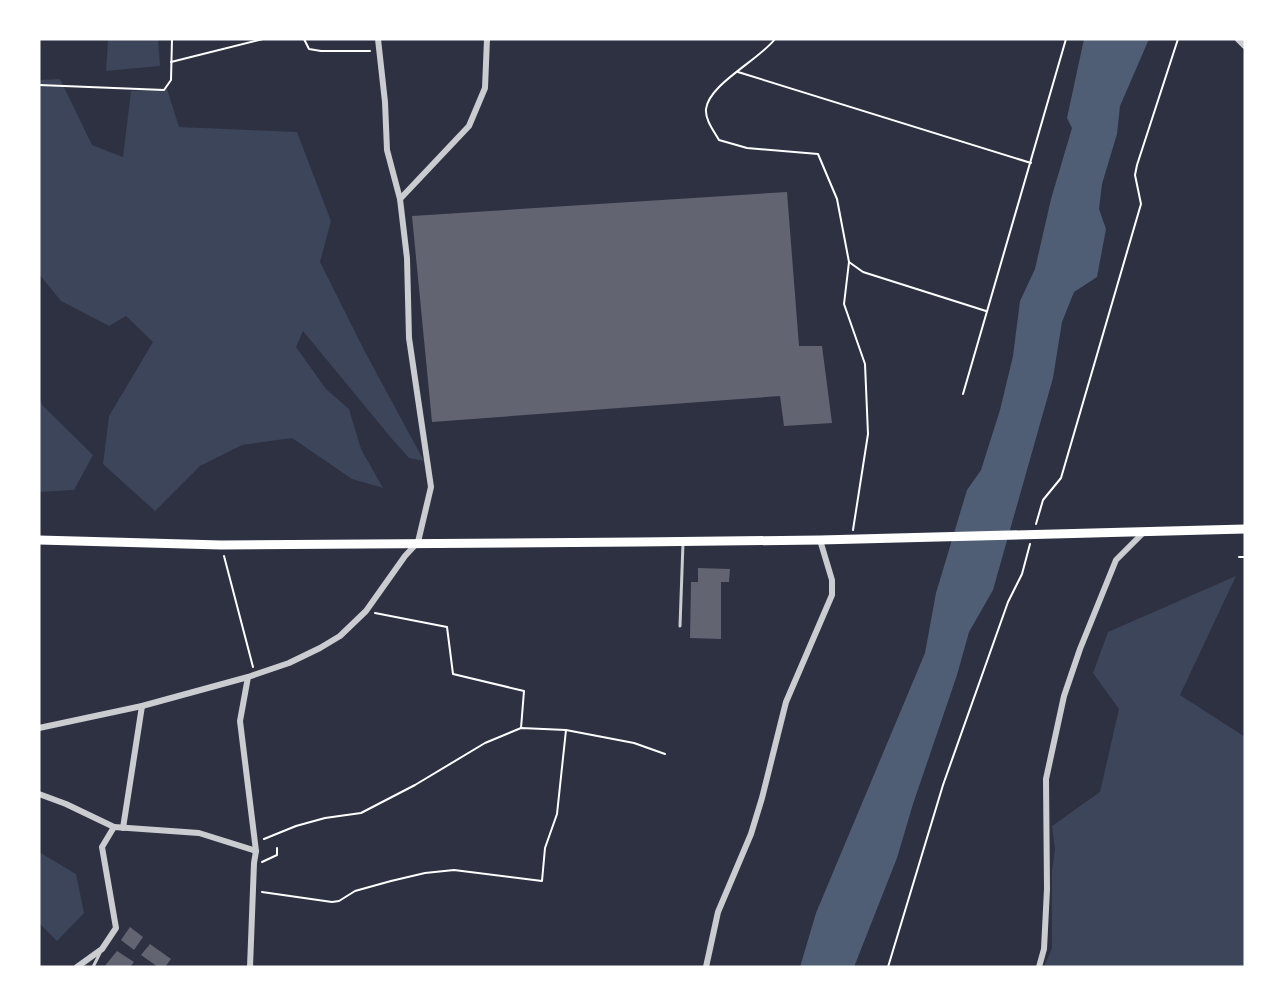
<svg xmlns="http://www.w3.org/2000/svg" width="1284" height="1006" font-family="'Titillium Web',sans-serif">
<rect width="100%" height="100%" fill="#2d3142"/>
<g fill="#3c4559">
<path d="M108,39H158L160,66L106,71Z"/>
<path d="M60,79L92,145L123,157L131,91L167,89L179,127L297,132L331,221L320,262L364,350L424,461L409,458L392,439L303,331L296,347L326,389L349,409L361,449L383,488L352,479L292,438L242,445L200,466L155,511L103,464L109,416L153,342L126,316L109,326L61,301L39,274V80Z"/>
<path d="M39,399L43,406L93,455L74,490L39,492Z"/>
<path d="M1236,576L1180,695L1245,737V967H1044L1052,948V871L1055,849L1052,826L1100,792L1119,709L1093,673L1108,632Z"/>
<path d="M39,852L76,874L84,913L57,941L39,923Z"/>
</g>
<path fill="#4f5d75" d="M1084,39H1149L1120,106L1117,134L1102,184L1099,209L1106,229L1097,277L1074,292L1062,322L1053,378L993,590L969,632L957,675L913,804L897,858L854,967H800L816,913L925,653L936,593L967,490L981,470L1000,410L1013,356L1020,301L1035,269L1051,199L1072,128L1067,118Z"/>
<g fill="#626471">
<path d="M787,192L799,346H822L832,423L784,426L780,396L432,422L412,216Z"/>
<path d="M698,568L730,569L729,582H721V639L690,638L691,582H698Z"/>
<path d="M130,927L143,937L134,950L121,940Z"/>
<path d="M150,944L171,959L165,967H158L141,955Z"/>
<path d="M117,951L134,962L130,967H104Z"/>
</g>
<g fill="none" stroke-linecap="round" stroke-linejoin="round">
<g stroke="#fff" stroke-width="2">
<path d="M304,39L309,49L321,51H370"/>
<path d="M775,39C759,60 709,84 706,109C705,120 714,131 719,140L747,148L818,154L837,199L849,262L863,272L986,311"/>
<path d="M171,62L263,39"/>
<path d="M738,72L1031,163"/>
<path d="M39,85L164,90L171,80L172,39"/>
<path d="M849,262L844,304L865,364L868,434L853,530"/>
<path d="M963,394L1066,39"/>
<path d="M1036,524L1043,500L1061,478L1141,204L1135,175L1137,165L1178,39"/>
<path d="M224,556L253,667"/>
<path d="M1239,557H1245"/>
<path d="M375,613L447,627L453,674L524,691L521,728"/>
<path d="M264,839L296,826L325,818L361,813L415,785L485,743L521,728L566,730L634,743L665,754"/>
<path d="M262,862L277,855V848"/>
<path d="M262,892L332,902L339,901L355,891L391,881L425,873L454,870L542,881L545,848L557,814L566,730"/>
<path d="M888,967L943,785L1008,602L1022,574L1030,544"/>
</g>
<g stroke="#caccd0" stroke-width="3">
<path d="M680,626L683,543"/>
<path d="M93,967L100,953"/>
</g>
<g stroke="#caccd0" stroke-width="6">
<path d="M378,39L385,102L387,150L400,199"/>
<path d="M39,728L142,706L248,677"/>
<path d="M39,794L66,804L114,827"/>
<path d="M123,828L142,706"/>
<path d="M77,967L102,949L116,928L102,847L114,827L199,833L256,851"/>
<path d="M250,967L254,863L256,851L240,721L248,677L289,663L320,648L340,636L366,611L405,556L418,542L431,487L409,338L407,258L400,199L469,126L485,88L487,39"/>
<path d="M706,967L718,912L751,834L762,798L786,702L832,595V580L820,540"/>
<path d="M1039,967L1044,949L1047,889L1046,779L1064,696L1080,649L1116,560L1143,533"/>
</g>
<path stroke="#caccd0" stroke-width="8" d="M1239,39L1245,45"/>
<path stroke="#fff" stroke-width="9" d="M39,540L221,545L638,542L820,540L1245,529"/>
</g>
<rect width="1284" height="1006" fill="none" stroke="#ffffff" stroke-width="81"/>
</svg>
